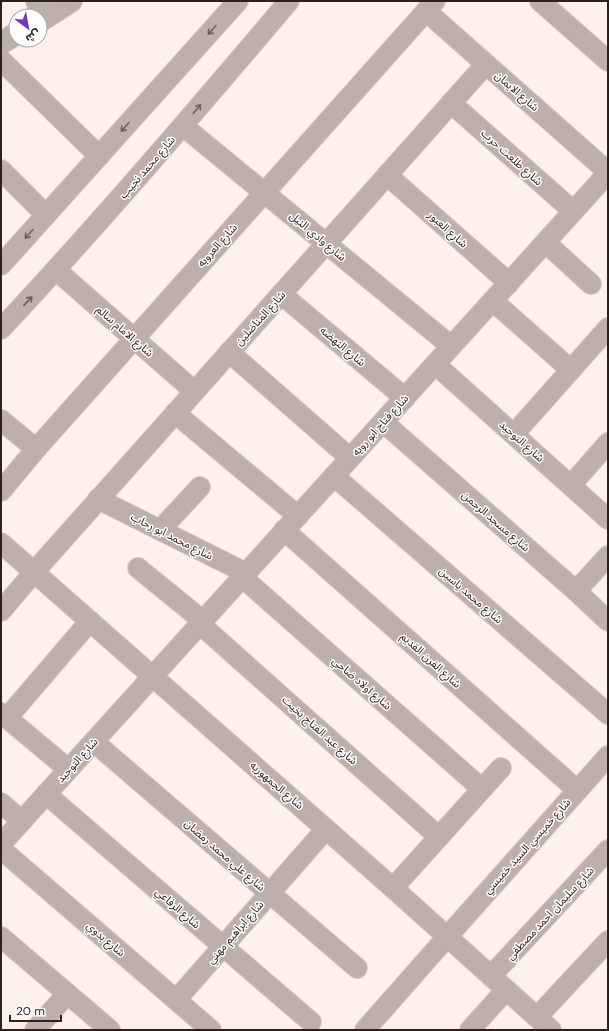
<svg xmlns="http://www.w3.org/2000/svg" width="609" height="1031" font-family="'DM Sans','Noto Sans Arabic',sans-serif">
<rect width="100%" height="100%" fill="#fef1ec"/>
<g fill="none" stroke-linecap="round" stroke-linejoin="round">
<g stroke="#d8ccc7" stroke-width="22">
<g id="minor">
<path d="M36,1L42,19"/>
<path d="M540,1L608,61"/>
<path d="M426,11L608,172"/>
<path d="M1,60L99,156"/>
<path d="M451,103L573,211"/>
<path d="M183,126L451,346"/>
<path d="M1,170L46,215"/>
<path d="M387,175L509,283"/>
<path d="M546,243L591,284"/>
<path d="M1,265L238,1"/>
<path d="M56,270L194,391"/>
<path d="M281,294L405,398"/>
<path d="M493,301L571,370"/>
<path d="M1,329C100,223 195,112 289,1"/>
<path d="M229,352L350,458"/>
<path d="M435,364L608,519"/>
<path d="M175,413L298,516"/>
<path d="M1,420L36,449"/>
<path d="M383,422L576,591L608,621"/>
<path d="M514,434L608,328"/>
<path d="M334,476L608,714"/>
<path d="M571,485L608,443"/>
<path d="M1,491L36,449L435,1"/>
<path d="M98,499L246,573"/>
<path d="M160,530L200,487"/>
<path d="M284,530L577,790"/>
<path d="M1,543L393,888L551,1030"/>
<path d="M138,568L203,621"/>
<path d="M242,577L482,789"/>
<path d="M576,591L608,556"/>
<path d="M1,611L34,572L486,64"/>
<path d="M200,624L439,837"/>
<path d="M1,713L68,769"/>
<path d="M7,718L90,621"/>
<path d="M94,742L357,968"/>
<path d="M46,794L311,1022"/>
<path d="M1,803L22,821"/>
<path d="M1,844L608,173"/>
<path d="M1,849L211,1030"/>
<path d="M393,888L501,768"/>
<path d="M1,937L110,1030"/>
<path d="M491,976L608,850"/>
<path d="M176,1000L326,829"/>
<path d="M537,1017L608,941"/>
<path d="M35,1030L67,994"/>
<path d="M365,1030L447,937L608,756"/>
<path d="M470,1030L506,990"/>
</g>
</g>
<g stroke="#d8ccc7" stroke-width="24">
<g id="tertiary">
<path d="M40,21L71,1"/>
<path d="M1,43L16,34"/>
</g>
</g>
<use href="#minor" stroke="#beafaa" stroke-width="20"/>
<use href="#tertiary" stroke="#beafaa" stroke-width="22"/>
</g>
<defs><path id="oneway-shaft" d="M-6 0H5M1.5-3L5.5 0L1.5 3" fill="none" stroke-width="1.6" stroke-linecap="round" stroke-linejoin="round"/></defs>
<g stroke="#6e615c">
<use href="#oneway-shaft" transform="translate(212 30) rotate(132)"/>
<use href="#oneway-shaft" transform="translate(197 109) rotate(-50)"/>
<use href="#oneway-shaft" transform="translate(125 127) rotate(132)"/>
<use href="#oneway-shaft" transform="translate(29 234) rotate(132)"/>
<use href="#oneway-shaft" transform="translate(28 301) rotate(-47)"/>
</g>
<g text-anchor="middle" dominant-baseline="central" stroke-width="3" stroke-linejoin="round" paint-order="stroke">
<g font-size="11" fill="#2d211c" stroke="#fff">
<text transform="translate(517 91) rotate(41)">شارع الايمان</text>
<text transform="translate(512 157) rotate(42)">شارع طلعت حرب</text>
<text transform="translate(147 167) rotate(-49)">شارع محمد نجيب</text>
<text transform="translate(448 229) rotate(42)">شارع العبور</text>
<text transform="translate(318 236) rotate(40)">شارع وادي النيل</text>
<text transform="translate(217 245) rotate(-48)">شارع العروبه</text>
<text transform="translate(260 318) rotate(-48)">شارع المناضلين</text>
<text transform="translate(125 331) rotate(41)">شارع الامام سالم</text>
<text transform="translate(343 346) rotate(40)">شارع النهضه</text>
<text transform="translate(380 425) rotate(-48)">شارع فتاح ابو رويه</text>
<text transform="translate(522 441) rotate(42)">شارع التوحيد</text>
<text transform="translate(496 521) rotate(41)">شارع مسجد الرحمن</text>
<text transform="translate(172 536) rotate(27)">شارع محمد ابو رحاب</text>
<text transform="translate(471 595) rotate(41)">شارع محمد ياسين</text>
<text transform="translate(431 660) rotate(42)">شارع الفرن القديم</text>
<text transform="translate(362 683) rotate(41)">شارع اولاد ضاحي</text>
<text transform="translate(320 730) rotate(42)">شارع عبد الفتاح بخيت</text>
<text transform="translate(77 760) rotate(-48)">شارع التوحيد</text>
<text transform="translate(277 785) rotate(41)">شارع الجمهوريه</text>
<text transform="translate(527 846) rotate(-48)">شارع خميسي السيد خميسي</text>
<text transform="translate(225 855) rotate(41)">شارع علي محمد رمضان</text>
<text transform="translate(178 908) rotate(41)">شارع الرفاعي</text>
<text transform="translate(550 913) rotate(-47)">شارع سليمان احمد مصطفي</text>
<text transform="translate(235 932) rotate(-49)">شارع ابراهيم مهني</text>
<text transform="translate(106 939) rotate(41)">شارع بدوي</text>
</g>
</g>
<rect width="609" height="1031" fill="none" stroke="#2d211c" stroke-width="4"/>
<g transform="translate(28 28) rotate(148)"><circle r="19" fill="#ffffff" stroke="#aba6a4"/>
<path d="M0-3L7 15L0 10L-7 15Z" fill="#6f3cb3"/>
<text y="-6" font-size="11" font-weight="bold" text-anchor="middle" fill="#2d211c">ش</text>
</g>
<path d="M10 1015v6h51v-6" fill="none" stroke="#2d211c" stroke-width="2"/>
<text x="16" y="1015" font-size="12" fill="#2d211c" stroke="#ffffff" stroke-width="3" paint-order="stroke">20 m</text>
</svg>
